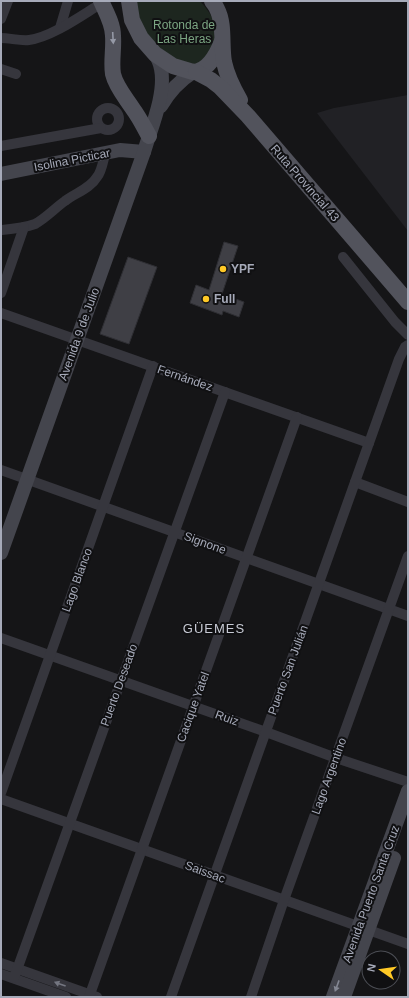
<svg xmlns="http://www.w3.org/2000/svg" width="409" height="998" font-family="Arial,sans-serif">
<rect width="100%" height="100%" fill="#151517"/>
<path fill="#212125" d="M408,95V231L317,113L334,108Z"/>
<path fill="#1d261f" d="M134,1H200C206,8 214,17 215,27C217,33 215,41 215,47L198,64L177,63L144,35Z"/>
<g fill="#3f3f45" stroke="#2f2f34">
<path d="M224,242L238,246L222,294L244,302L239,317L223,311L222,315L190,303L196,285L209,290Z"/>
<path d="M128,257L157,267L129,344L100,334Z"/>
</g>
<g fill="none" stroke-linecap="round" stroke-linejoin="round">
<g stroke="#36363d" stroke-width="10">
<path d="M1,19L8,1"/>
<path d="M60,28L68,1"/>
<path d="M1,38C10,38 20,41 29,40C52,37 82,15 102,3"/>
<path d="M1,69L16,74"/>
<circle cx="108" cy="119" r="11"/>
<path d="M1,146L101,128"/>
<path d="M1,230C12,229 24,228 35,224C46,218 55,208 65,201C75,193 90,189 97,177C102,171 103,161 105,154"/>
<path d="M343,257L395,322L408,335"/>
<path d="M1,293L24,227"/>
<path d="M1,313L369,443"/>
<path d="M1,470L408,616"/>
<path d="M355,482L408,502"/>
<path d="M1,638L266,732L336,758L408,782"/>
<path d="M1,793L153,366"/>
<path d="M1,799L408,944"/>
<path d="M1,963L97,997"/>
<path d="M1,974L66,997"/>
<path d="M14,978L225,392"/>
<path d="M89,997L297,417"/>
<path d="M171,997L399,359L405,347L408,345"/>
<path d="M251,997L284,900L408,556"/>
</g>
<g stroke="#44454d" stroke-width="14">
<path d="M161,106C169,92 179,81 193,72"/>
<path d="M1,174L120,150L144,152"/>
<path d="M1,553L144,152C151,128 166,94 161,69C160,63 158,59 155,54"/>
<path d="M333,997L408,791"/>
<path d="M344,997L394,858"/>
</g>
<g stroke="#52535c" stroke-width="16">
<path d="M101,1C106,12 113,24 113,36C114,49 111,62 113,74C116,87 126,98 133,109C139,117 144,127 149,136"/>
<path d="M129,1L132,20L141,38L155,54L173,66L193,72C208,71 217,54 222,41"/>
<path d="M212,1C214,4 216,6 217,9C225,24 221,46 224,62C227,76 233,88 240,100"/>
<path d="M196,72L211,80L220,87L248,116L408,302"/>
</g>
</g>
<defs><path id="oneway-solid" d="M-6-.8H1V-3.2L6.5 0L1 3.2V.8H-6Z"/></defs>
<use fill="#9599a6" href="#oneway-solid" transform="translate(113 38) rotate(87)"/>
<use fill="#747681" href="#oneway-solid" transform="translate(60 984) rotate(-160)"/>
<use fill="#848793" href="#oneway-solid" transform="translate(337 986) rotate(110)"/>
<g fill="#ffc926" stroke="#101012" stroke-width="1.5">
<circle cx="223" cy="269" r="4"/>
<circle cx="206" cy="299" r="4"/>
</g>
<g text-anchor="middle" dominant-baseline="central" stroke-width="4" stroke-linejoin="round" paint-order="stroke">
<g font-size="12" fill="#7ba582" stroke="#101012">
<text x="184" y="25">Rotonda de<tspan x="184" dy="14">Las Heras</tspan></text>
</g>
<g font-size="12" fill="#a6aab9" stroke="#101012">
<text transform="translate(72 160) rotate(-11)">Isolina Picticar</text>
<text transform="translate(305 183) rotate(49)">Ruta Provincial 43</text>
<text transform="translate(79 334) rotate(-70)">Avenida 9 de Julio</text>
<text transform="translate(185 378) rotate(19)">Fernández</text>
<text transform="translate(205 543) rotate(20)">Signone</text>
<text transform="translate(77 580) rotate(-70)">Lago Blanco</text>
<text transform="translate(288 670) rotate(-70)">Puerto San Julián</text>
<text transform="translate(119 685) rotate(-70)">Puerto Deseado</text>
<text transform="translate(193 707) rotate(-70)">Cacique Yatel</text>
<text transform="translate(227 718) rotate(20)">Ruiz</text>
<text transform="translate(329 776) rotate(-70)">Lago Argentino</text>
<text transform="translate(205 872) rotate(20)">Saissac</text>
<text transform="translate(371 894) rotate(-70)">Avenida Puerto Santa Cruz</text>
</g>
<g font-size="12" font-weight="bold" fill="#a6aab9" stroke="#101012" text-anchor="start">
<text x="231" y="269">YPF</text>
<text x="214" y="299">Full</text>
</g>
<g font-size="13" letter-spacing="1" fill="#c7cad4" stroke="#101012">
<text x="214" y="628">GÜEMES</text>
</g>
</g>
<rect width="409" height="998" fill="none" stroke="#a6aab9" stroke-width="4"/>
<g transform="translate(381 970) rotate(283)"><circle r="19" fill="#101012" stroke="#4c4e55"/>
<path d="M0-3L7 15L0 10L-7 15Z" fill="#ffc926"/>
<text y="-6" font-size="11" font-weight="bold" text-anchor="middle" fill="#a6aab9">N</text>
</g>
</svg>
